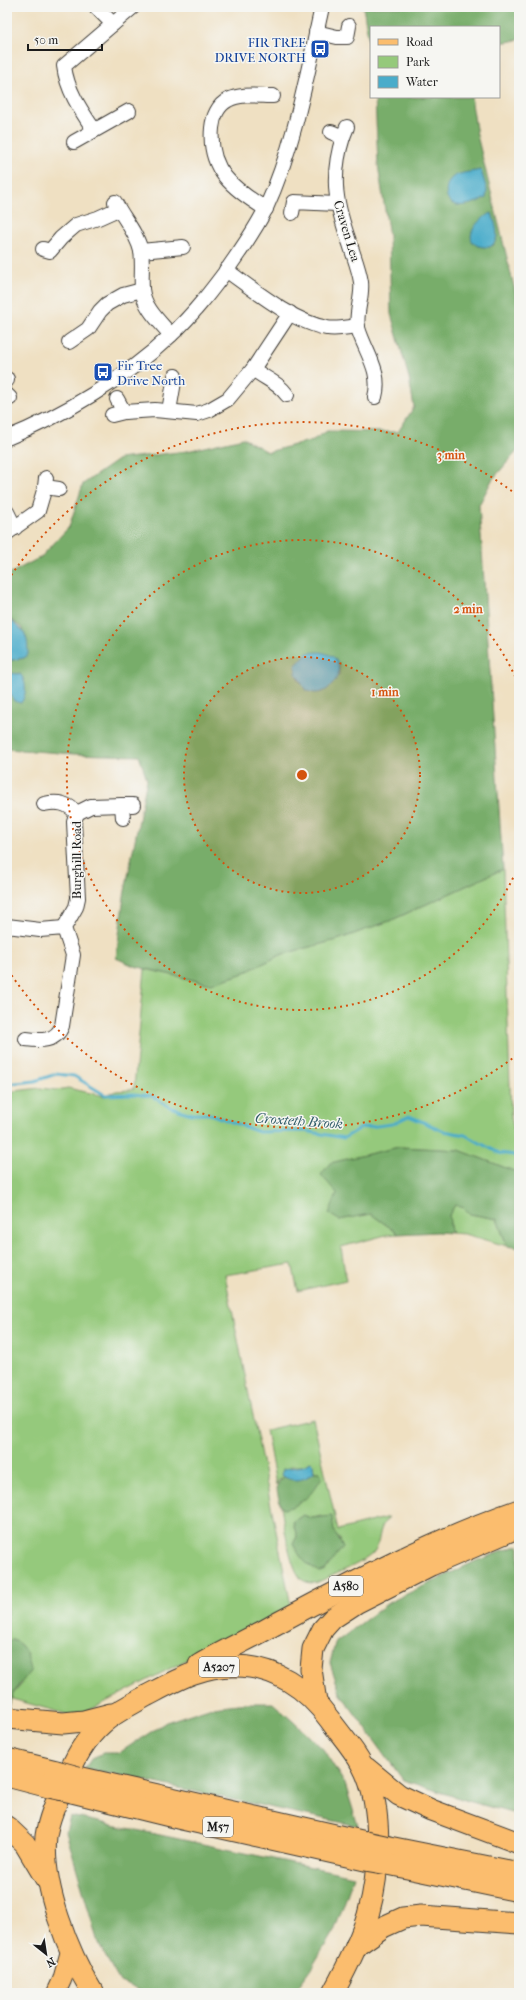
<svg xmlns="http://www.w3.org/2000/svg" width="526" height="2000" font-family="'IM FELL French Canon',serif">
<rect width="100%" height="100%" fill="#f6f6f2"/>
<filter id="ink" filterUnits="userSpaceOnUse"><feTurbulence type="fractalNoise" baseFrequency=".025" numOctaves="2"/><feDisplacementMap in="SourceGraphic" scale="8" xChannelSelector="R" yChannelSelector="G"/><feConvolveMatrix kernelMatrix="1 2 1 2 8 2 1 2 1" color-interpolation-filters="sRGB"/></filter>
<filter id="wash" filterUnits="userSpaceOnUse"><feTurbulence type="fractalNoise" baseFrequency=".012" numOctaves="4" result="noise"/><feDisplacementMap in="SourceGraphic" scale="16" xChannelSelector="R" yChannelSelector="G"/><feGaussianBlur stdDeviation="0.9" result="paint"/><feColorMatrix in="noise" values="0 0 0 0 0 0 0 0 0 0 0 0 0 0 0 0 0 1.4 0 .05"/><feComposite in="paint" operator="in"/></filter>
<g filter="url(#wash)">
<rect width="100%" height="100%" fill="#efe0c2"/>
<g fill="#95c97b" stroke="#58724c" fill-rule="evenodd">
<path d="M503,869L511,1117L514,1132L519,1138V1173L459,1150L399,1147L331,1163L337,1193L339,1220L371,1214L399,1234L386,1235L341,1247L346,1280L298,1291L292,1264L225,1275L291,1606L88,1711L70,1715L12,1699V1695L22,1684L13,1640L7,1641V1092L40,1088L57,1090L68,1088L104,1096L116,1091L129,1090L134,1088L145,969L211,984L241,974L283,954L340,939L392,920Z"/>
<path d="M455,1205L464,1208L470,1214L497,1219L507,1246L464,1234L451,1233L449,1215Z"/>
<path d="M313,1419L338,1530L389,1517C376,1529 382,1543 373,1553C364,1563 330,1576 316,1583C312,1583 308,1583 304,1581C290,1573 284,1523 281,1507L284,1509L320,1472H314L313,1464L311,1462L303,1466H292L281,1475L284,1477L278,1480L276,1485L266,1430ZM303,1515L312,1518L322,1516L341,1541L293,1543L297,1537L293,1522Z"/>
</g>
<g fill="#78ad6b" stroke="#4a6444" fill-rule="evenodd">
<path d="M363,7H519V40L499,43V27H371V54Z"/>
<path d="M375,97H471L477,135L519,307V449L492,480L479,505L503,869L392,920L340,939L283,954L241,974L211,984L134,966L116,958L124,896L147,779L139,756L74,754L7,749V687L14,701L20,674L7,673V661L24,658L22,628L7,617V575L41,557L69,527L83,484L119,459L187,451L243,438L268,452L313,440L327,431L398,432L414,407L409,378L391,314L389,236L378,165ZM492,213L497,236L493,246ZM332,656L339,664V675L299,681L295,666Z"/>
<path d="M399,1147L459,1150L519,1173V1248L507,1246L497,1219L470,1214L464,1208L455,1205L449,1215L451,1233L437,1232L399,1234L371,1214L339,1220L329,1214L337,1193L321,1175L330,1163Z"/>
<path d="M314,1472H320L322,1477C313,1493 303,1505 284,1509L281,1507C279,1496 272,1484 284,1477C295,1481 305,1480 314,1472Z"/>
<path d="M303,1515L312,1518L332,1516L334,1531L343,1547L325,1570L320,1572C304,1563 301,1559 293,1543L297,1537L293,1522Z"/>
<path d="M519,1545V1815L468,1801L403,1780L340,1693L330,1663L335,1643L388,1603L476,1561Z"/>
<path d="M13,1640C26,1645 28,1658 31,1670L12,1695L7,1715V1641Z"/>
<path d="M247,1703H273L323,1749L345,1784L358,1826L85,1768L92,1758L103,1753H119L166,1722L212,1707Z"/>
<path d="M70,1816L354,1876L335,1929L309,1972L293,1993H145L120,1982L98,1943L66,1832Z"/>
</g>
<g fill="#4aacca" stroke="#336473">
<path d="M481,170L487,190L486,198C477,202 466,207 456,205C443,202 444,183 453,177C461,172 472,172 481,170Z"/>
<path d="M492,213C495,224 502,239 490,247C459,249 471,221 492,213Z"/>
<path d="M7,617C23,633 28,629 28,655L24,658L7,661Z"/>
<path d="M320,652C324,653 329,654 332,656C348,668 332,694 315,693C312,693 308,691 306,691L296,674L295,666L307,653Z"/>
<path d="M7,673L20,674C27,681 27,695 21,703L14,701L7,687Z"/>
<path d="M311,1462L313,1464L314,1472C304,1481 293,1483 281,1475L283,1469L303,1466Z"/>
</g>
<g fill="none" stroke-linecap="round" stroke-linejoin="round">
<path stroke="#4aacca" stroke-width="3" d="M7,1084L35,1081L56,1074L74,1076L105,1095L133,1094L152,1096L170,1107L191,1114H210L259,1132L305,1131L344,1138L361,1128L392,1124L409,1116L444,1131L465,1135L499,1153L514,1155L519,1158"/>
</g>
</g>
<g filter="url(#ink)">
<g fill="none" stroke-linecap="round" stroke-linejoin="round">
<g stroke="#3c3935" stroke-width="16">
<g id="minor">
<path d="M96,7L113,24"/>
<path d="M316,32L337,37H347L349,26"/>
<path d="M94,130C80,109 67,90 64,66L133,7"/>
<path d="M331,132L343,137L347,127"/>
<path d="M343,137C330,178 336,205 350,244C354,257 359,269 361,282C363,297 355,313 358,328C365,352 382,371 375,397"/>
<path d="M74,142L129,111"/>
<path d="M115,202C123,218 137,233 141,251C143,264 141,276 142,289C144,308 159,321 171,335"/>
<path d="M266,209C233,189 208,170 212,128C213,117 218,105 228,100C241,93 259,96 273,96"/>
<path d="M292,213L294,202L337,204"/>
<path d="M43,249L50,251L61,238L76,225L98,218L118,209"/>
<path d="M141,251L183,247"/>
<path d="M226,270C254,290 293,322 327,328C337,330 348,327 358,326"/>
<path d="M69,342L88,329L100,311L107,304L123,295L142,290"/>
<path d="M253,369L290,313"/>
<path d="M7,380V379"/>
<path d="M7,395L10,398"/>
<path d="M169,411L175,376"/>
<path d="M124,412L155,410L197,414L209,410L228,399L253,369C265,379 278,382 287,395"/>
<path d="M112,415L124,412L117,399"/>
<path d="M7,438C62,416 127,377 170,336C193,315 211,291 229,267C242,248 256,229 266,208C295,145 307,74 322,7"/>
<path d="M46,478L45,487L59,489"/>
<path d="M7,512L15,528"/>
<path d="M7,533L38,511L45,487"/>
<path d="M44,804C58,801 67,803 77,813L91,806L122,805"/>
<path d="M123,818L122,805H133"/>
<path d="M7,926L40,930L64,928"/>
<path d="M26,1039C40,1041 56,1042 62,1026L73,955L64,928L76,907L78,898L74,822L77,813"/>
</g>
</g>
<g stroke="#3c3935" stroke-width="20">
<path id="major" d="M56,1993L62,1980L70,1951"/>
</g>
<g stroke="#3c3935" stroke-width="23">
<g id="highway">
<path d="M199,1665C224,1650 250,1639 274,1625C354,1582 433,1540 519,1510"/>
<path d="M316,1702L311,1669L313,1649L323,1629L333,1618L356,1603L431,1565L519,1527"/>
<path d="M7,1718L63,1723L84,1721L111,1714"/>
<path d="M7,1759L56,1771"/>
<path d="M366,1768L399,1795L431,1810L519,1843"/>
<path d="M7,1776L49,1787"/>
<path d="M78,1777L366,1842"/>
<path d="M72,1792L182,1819L365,1860"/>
<path d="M7,1827L25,1844L46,1879"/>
<path d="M389,1847L519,1873"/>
<path d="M388,1864L519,1891"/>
<path d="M356,1946L383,1927L403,1918L421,1916L519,1923"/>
<path d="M93,1993C68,1953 41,1884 46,1836C49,1816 58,1798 66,1780C75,1758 85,1739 103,1723C115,1712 131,1705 146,1696C175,1681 200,1666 233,1666C274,1665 307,1688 330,1720C340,1734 354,1749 362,1765C384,1805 380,1872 368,1915C360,1942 346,1969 333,1993"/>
</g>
</g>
<use href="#minor" stroke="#fff" stroke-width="14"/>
<use href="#major" stroke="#fbbd6e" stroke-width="18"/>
<use href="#highway" stroke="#fbbd6e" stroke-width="21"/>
<g stroke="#3c3935" stroke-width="23" stroke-linecap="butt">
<g id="highway-bridge">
<path d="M56,1771L78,1777"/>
<path d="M49,1787L72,1792"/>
<path d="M366,1842L389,1847"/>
<path d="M365,1860L388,1864"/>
</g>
</g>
<use href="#highway-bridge" stroke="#fbbd6e" stroke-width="21"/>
</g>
</g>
<circle cx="302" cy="775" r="118" fill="#d4530e" fill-opacity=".12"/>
<g fill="none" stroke="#d4530e" stroke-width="2" stroke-dasharray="2 4">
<circle cx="302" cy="775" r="118"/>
<path d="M518 867A235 235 0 1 1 518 683"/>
<path d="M517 1055A353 353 0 0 1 8 970M8 580A353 353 0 0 1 517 495"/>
</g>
<defs>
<g id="bus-square" transform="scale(1)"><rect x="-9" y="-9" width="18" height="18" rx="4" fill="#1a4fb4" stroke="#f6f6f2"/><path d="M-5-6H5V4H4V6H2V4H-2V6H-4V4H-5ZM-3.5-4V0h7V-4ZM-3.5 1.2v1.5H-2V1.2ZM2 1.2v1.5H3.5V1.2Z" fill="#fff"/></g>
</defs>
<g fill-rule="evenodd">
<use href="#bus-square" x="320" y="49"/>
<use href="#bus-square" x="103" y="372"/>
</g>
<g text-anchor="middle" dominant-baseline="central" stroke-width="3" stroke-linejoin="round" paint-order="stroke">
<g fill="#f6f6f2" stroke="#5d5d5c" stroke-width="1">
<rect x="329" y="1576" width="34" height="20" rx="3"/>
<rect x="199" y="1657" width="40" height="20" rx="3"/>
<rect x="203" y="1817" width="30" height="20" rx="3"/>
</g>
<g font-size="12" font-weight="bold" fill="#1c1c1c">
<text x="346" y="1586">A580</text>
<text x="219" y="1667">A5207</text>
<text x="218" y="1827">M57</text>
</g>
<g font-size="13" fill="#164399" stroke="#f6f6f2" text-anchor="end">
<text x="306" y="42">FIR TREE<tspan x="306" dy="15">DRIVE NORTH</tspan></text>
<text x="117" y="365" text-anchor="start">Fir Tree<tspan x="117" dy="15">Drive North</tspan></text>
</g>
<g font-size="13" fill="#1c1c1c" stroke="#f6f6f2">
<text transform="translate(347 231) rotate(73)">Craven Lea</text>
<text transform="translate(76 860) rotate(-90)">Burghill Road</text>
</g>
<g font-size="14" font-style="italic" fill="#315d6a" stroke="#f6f6f2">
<text transform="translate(299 1121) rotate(4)">Croxteth Brook</text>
</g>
</g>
<circle cx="302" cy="775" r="6" fill="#d4530e" stroke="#f6f6f2" stroke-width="2"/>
<g font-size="12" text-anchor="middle" font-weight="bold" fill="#d4530e" stroke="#f6f6f2" stroke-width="3" stroke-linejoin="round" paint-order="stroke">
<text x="451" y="459">3 min</text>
<text x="468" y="613">2 min</text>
<text x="385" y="696">1 min</text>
</g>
<rect width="526" height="2000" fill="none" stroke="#f6f6f2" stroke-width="24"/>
<rect x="370" y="26" width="130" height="72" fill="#f6f6f2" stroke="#9f9f9c"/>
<rect x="378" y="39" width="20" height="6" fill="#fbbd6e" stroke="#9f9f9c"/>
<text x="406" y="46" font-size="12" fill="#1c1c1c">Road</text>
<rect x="378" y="56" width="20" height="12" fill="#95c97b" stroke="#9f9f9c"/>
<text x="406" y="66" font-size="12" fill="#1c1c1c">Park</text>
<rect x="378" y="76" width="20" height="12" fill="#4aacca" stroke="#9f9f9c"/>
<text x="406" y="86" font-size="12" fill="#1c1c1c">Water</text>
<g transform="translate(46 1954) rotate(150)" stroke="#f6f6f2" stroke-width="3" paint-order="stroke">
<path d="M0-3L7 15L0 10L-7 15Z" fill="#1c1c1c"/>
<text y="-6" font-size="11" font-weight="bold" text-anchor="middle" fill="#1c1c1c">N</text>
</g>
<path d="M28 44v6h74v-6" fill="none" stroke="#1c1c1c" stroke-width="2"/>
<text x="34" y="44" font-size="12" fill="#1c1c1c" stroke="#f6f6f2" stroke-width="3" paint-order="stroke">50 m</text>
</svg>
